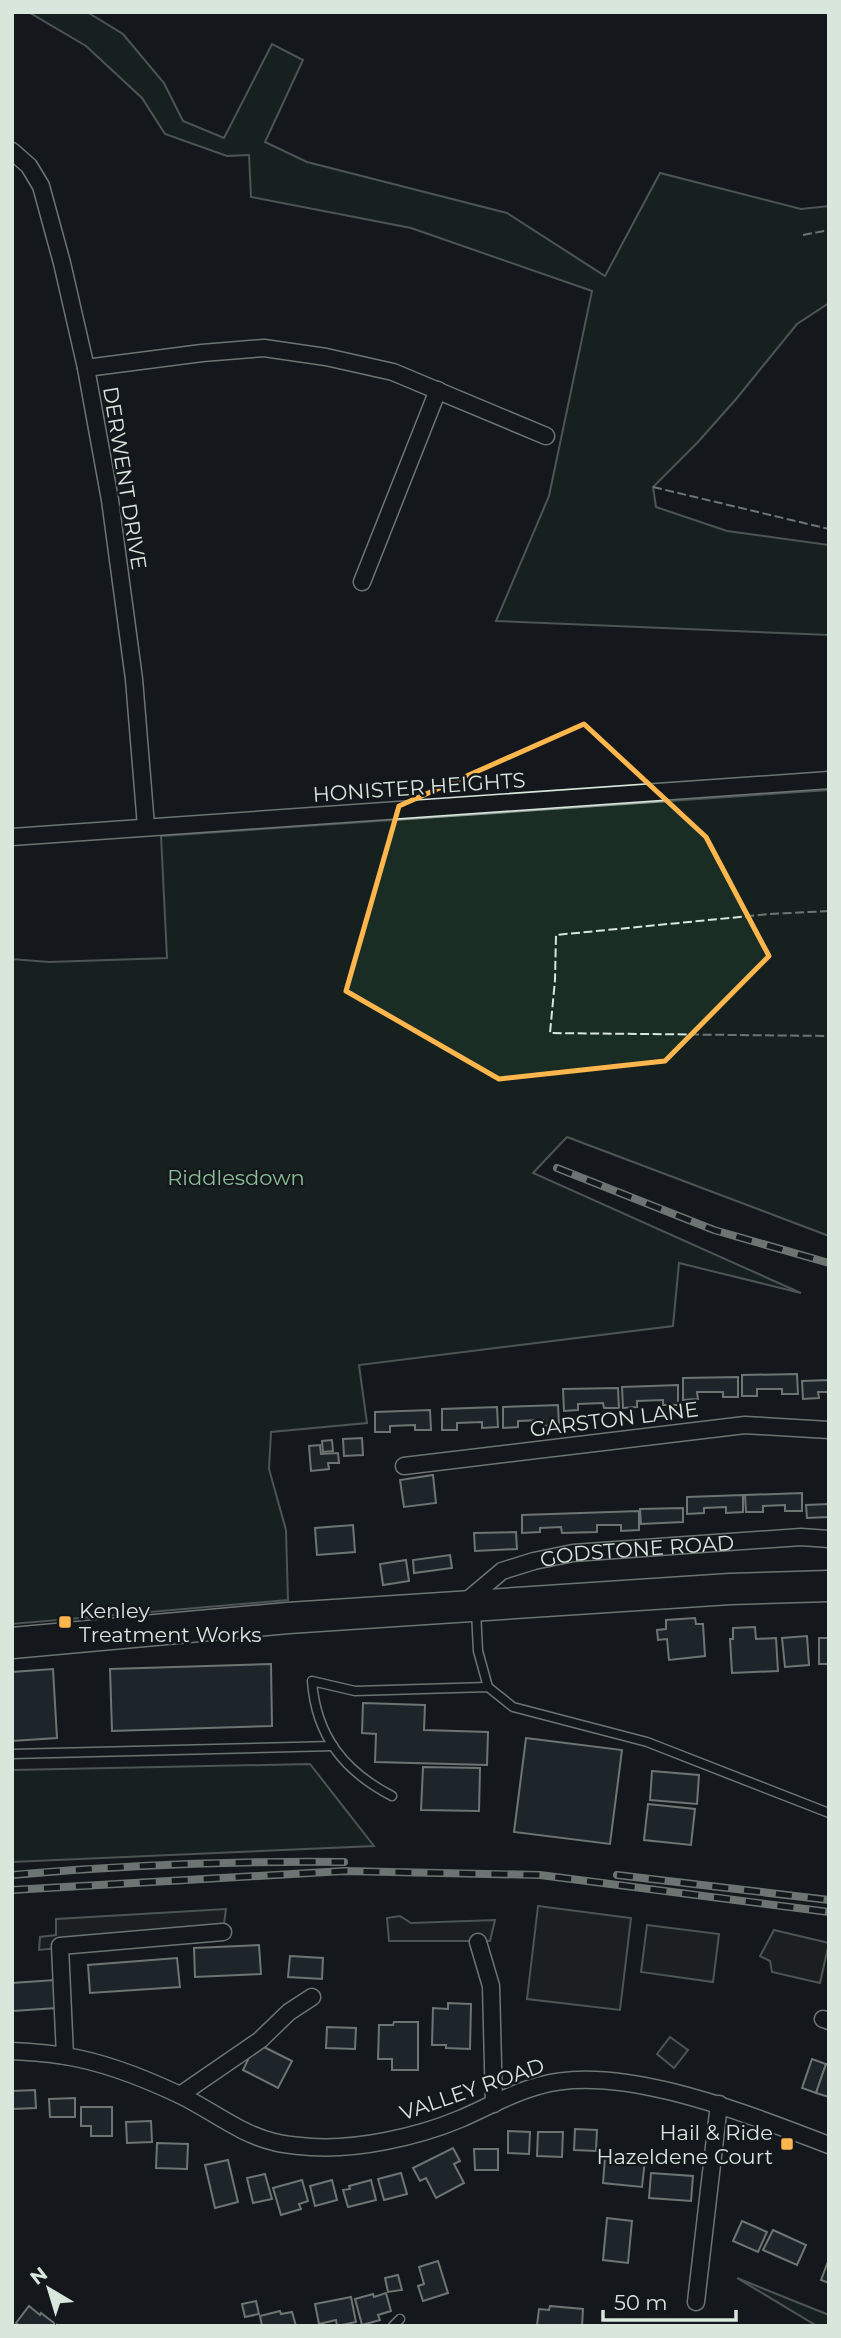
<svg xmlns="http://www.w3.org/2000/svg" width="841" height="2338" font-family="Montserrat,sans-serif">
<rect width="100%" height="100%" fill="#14181c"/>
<g fill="#1a2d24" stroke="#939e99" stroke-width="2">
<path d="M12,12H87L123,34L164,83L183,121L224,138L272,44L303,60L265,142L307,162L507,213L605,276L660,173L801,209L829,206V303L797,324L737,398L698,442L653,487L656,507L727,531L829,545V635L496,621L549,496L592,291L411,228L251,197L249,155L227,156L165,134L142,98L86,46L30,13Z"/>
<path d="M829,790V1236L567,1137L533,1173L801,1293L679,1263L673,1326L359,1365L367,1423L271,1432L269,1469L286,1530L288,1600L12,1624V959L49,962L167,958L161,836Z"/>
<path d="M310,1764L374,1846L12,1862V1770Z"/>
<path d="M737,2278L829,2315V2326H817Z"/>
</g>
<g fill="#24282b" stroke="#939e99" stroke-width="2">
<path d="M538,1906L631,1918L620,2010L527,1999Z"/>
<path d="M226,1909L223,1932L39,1950L40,1937L56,1935V1919Z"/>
<path d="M400,1916L411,1923L495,1920L490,1941H389L387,1918Z"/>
<path d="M647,1925L719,1934L713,1982L641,1972Z"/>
<path d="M774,1930L829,1943L820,1983L772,1972L770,1961L760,1956Z"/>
<path d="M670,2037L688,2050L674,2068L657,2054Z"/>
</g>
<g fill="#2c363c" stroke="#d8e6dc" stroke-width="2">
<path d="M797,1374L798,1394H782V1389H757V1396H742V1375Z"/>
<path d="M738,1377V1397H723V1392H697L698,1399L683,1400V1378Z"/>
<path d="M829,1380V1392H818L819,1398L803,1399L802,1381Z"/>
<path d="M678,1385V1405H663V1400L637,1401V1407L623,1408L622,1387Z"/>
<path d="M618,1388L619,1408H604L603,1403L578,1404V1410L564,1411L563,1389Z"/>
<path d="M558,1405L559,1425L543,1426V1420L518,1421V1427L503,1428V1407Z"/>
<path d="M497,1407L498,1427L482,1428V1422L457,1423V1430H442V1409Z"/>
<path d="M430,1410L431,1430H415V1425L390,1426V1432H375V1412Z"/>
<path d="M362,1438L363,1455L344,1456L343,1439Z"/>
<path d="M332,1440L333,1451L323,1452L322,1441Z"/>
<path d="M320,1445L321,1454L338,1453L339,1463H328L329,1469L311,1471L309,1446Z"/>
<path d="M433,1475L436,1503L404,1507L400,1480Z"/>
<path d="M802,1493V1511H785V1505L763,1506V1512H746L745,1495Z"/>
<path d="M743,1495V1512L726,1513V1507L704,1508V1513L687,1514V1497Z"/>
<path d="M829,1504V1517L807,1518L806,1505Z"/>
<path d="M683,1508V1522L641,1524L640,1509Z"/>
<path d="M639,1511V1530L621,1531V1525H597V1532L562,1533L561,1527L540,1528V1532L522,1533V1515Z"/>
<path d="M353,1525L355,1552L317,1555L315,1528Z"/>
<path d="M516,1532L517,1549L475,1551L474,1533Z"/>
<path d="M450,1555L452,1568L414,1573L413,1560Z"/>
<path d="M406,1560L409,1581L383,1585L380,1564Z"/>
<path d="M695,1618L696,1624H703L705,1656L669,1660L667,1639L658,1640L657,1630L666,1629V1620Z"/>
<path d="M755,1627L756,1639L776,1638L778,1671L732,1673L730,1639H733V1628Z"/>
<path d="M807,1636L809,1665L785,1667L782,1638Z"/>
<rect x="819" y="1638" width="10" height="26"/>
<path d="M271,1664L272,1726L112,1731L110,1669Z"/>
<path d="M53,1669L57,1738L12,1741V1672Z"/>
<path d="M363,1703L425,1705L424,1730L488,1732L487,1765L375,1762L376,1734L362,1733Z"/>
<path d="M526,1738L622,1750L610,1844L514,1832Z"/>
<path d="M423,1767L480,1768L479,1811L421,1810Z"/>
<path d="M652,1771L699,1775L697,1804L650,1800Z"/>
<path d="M648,1804L695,1809L691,1845L644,1840Z"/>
<path d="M259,1945L261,1974L195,1977L194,1948Z"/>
<path d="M290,1956L323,1958L322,1979L288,1977Z"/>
<path d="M177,1958L180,1987L90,1993L88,1965Z"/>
<path d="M55,1980L57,2008L13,2011L12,1983Z"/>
<path d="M448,2003L471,2004L470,2049L446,2048V2045H432L433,2008L448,2009Z"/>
<path d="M394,2022H418V2070H392V2059H378L379,2025H393Z"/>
<path d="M327,2027L356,2028L355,2049L326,2048Z"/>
<path d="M256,2043L292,2061L278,2088L243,2070Z"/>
<path d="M812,2059L826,2064L816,2093L802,2088Z"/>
<path d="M826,2064L829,2065V2097L816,2093Z"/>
<path d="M35,2090L36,2108L12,2109V2091Z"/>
<path d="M75,2098V2117H50L49,2099Z"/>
<path d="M81,2107H112V2136H91V2126H81Z"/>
<path d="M151,2121L152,2142L127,2143L126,2122Z"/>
<path d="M575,2129L597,2130L596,2151L574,2150Z"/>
<path d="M508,2131L530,2132L529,2154L508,2153Z"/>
<path d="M538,2132H563L562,2157L537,2156Z"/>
<path d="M157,2143L188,2144L187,2169L156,2168Z"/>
<path d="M453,2148L460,2161L454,2164L464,2183L436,2198L426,2178L420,2181L413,2168Z"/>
<path d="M474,2149H498V2170H475Z"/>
<path d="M605,2157L645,2160L642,2187L603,2183Z"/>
<path d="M228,2160L238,2202L215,2208L205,2165Z"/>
<path d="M401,2173L407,2194L384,2200L378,2179Z"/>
<path d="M651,2173L693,2176L691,2201L649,2198Z"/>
<path d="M265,2174L272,2199L253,2203L247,2178Z"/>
<path d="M302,2180L308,2201L299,2204L301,2209L281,2215L273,2188Z"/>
<path d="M332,2180L337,2200L315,2206L310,2186Z"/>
<path d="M371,2180L376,2200L348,2207L343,2190L350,2189L349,2186Z"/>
<path d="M607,2218L632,2221L628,2263L603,2260Z"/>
<path d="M742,2221L767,2232L758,2252L733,2241Z"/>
<path d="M773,2230L806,2245L797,2265L763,2250Z"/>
<path d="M829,2259V2283L821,2280Z"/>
<path d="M438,2261L448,2293L423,2301L418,2286L424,2284L419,2267Z"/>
<path d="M398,2275L402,2290L388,2292L385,2278Z"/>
<path d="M386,2293L391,2311L378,2315L380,2320L362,2325L355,2299L373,2294L374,2297Z"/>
<path d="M351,2297L356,2322L337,2326L336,2320L319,2324L315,2304Z"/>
<path d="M256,2301L259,2314L245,2317L242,2304Z"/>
<path d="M29,2306L40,2315L41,2313L58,2326H20L16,2323Z"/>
<path d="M550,2306L583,2309L582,2326H537L539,2309L549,2310Z"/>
<path d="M280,2311L281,2314L292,2312L296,2326H262L260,2316Z"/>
</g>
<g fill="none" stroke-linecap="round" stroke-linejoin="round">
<g stroke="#d8e6dc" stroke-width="11">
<g id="lane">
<path d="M476,1611L478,1651L488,1687"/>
<path d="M12,1754L333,1746"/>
<path d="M392,1796C344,1771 316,1736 312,1681L355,1691L488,1687L513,1707L647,1742L829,1813"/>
<path d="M393,2326L400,2319"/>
</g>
</g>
<g stroke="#d8e6dc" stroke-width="19">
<g id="street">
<path d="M12,151L29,166L41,186L62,263L86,368L110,500L134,679L146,826"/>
<path d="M86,368L202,353L264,348L326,357L393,372L546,436"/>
<path d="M362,582L438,390"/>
<path d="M12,837L829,780"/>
<path d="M404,1466L745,1425L829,1430"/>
<path id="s1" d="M464,1603L502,1571L534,1561L573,1553L801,1537L829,1539"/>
<path d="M478,1942L491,1986L494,2104"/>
<path d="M823,2019L829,2021"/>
<path d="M12,2051C30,2052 48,2053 65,2056C104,2062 144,2078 180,2095C211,2110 240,2134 274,2142C285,2145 299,2146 311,2147C357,2150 417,2137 460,2119C486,2108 511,2093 538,2086C619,2061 752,2116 829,2145"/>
<path d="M65,2056L60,1946L223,1932"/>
<path d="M180,2095L260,2040L289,2012L312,1997"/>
<path d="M696,2302L719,2104"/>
</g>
</g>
<g stroke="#d8e6dc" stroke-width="33">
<path id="highway" d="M12,1643L288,1618L730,1589L829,1586"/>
</g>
<use href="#lane" stroke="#14181c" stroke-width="8"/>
<use href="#street" stroke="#14181c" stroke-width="16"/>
<use href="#highway" stroke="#14181c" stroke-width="30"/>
<g stroke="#d8e6dc" stroke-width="8">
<g id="rail">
<path d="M557,1168L714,1230L829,1263"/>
<path d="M12,1875C123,1865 233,1861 344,1862"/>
<path d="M617,1875L829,1900"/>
<path d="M12,1890L344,1871L540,1875L829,1912"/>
</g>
</g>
<use href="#rail" stroke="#14181c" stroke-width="5" stroke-dasharray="16" stroke-linecap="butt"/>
<g stroke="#d8e6dc" stroke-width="2" stroke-dasharray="9 3.5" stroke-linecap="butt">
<path d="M803,235L829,230"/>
<path d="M653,487L829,529"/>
<path d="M829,911L770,914L556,935L555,980L550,1033L829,1036"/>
</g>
</g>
<path d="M0 0H841V2338H0ZM584,724L706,837L769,956L665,1061L499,1079L346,991L399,806Z" fill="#14181c" fill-opacity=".55" fill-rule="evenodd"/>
<path fill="none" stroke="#ffb74d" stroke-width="5" stroke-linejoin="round" d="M584,724L706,837L769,956L665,1061L499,1079L346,991L399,806Z"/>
<g fill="#ffb74d" stroke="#14181c" stroke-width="2.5">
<rect x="58" y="1615" width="14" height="14" rx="3.5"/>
<rect x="780" y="2137" width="14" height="14" rx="3.5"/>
</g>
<g text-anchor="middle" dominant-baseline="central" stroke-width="5" stroke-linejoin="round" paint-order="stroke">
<g font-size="21" fill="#d8e6dc" stroke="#14181c">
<text transform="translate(125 478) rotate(81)">DERWENT DRIVE</text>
<text transform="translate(419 787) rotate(-4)">HONISTER HEIGHTS</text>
<text transform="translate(614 1419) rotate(-7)">GARSTON LANE</text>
<text stroke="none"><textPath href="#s1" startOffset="187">GODSTONE ROAD</textPath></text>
<text transform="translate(472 2089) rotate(-19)">VALLEY ROAD</text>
</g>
<g font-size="21" fill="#8ac095" stroke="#14181c">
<text x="236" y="1177">Riddlesdown</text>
</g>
<g font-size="21" fill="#d8e6dc" stroke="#14181c" text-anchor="start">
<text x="79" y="1610">Kenley<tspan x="79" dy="24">Treatment Works</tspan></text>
<text x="773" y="2132" text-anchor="end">Hail &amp; Ride<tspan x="773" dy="24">Hazeldene Court</tspan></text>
</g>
</g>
<rect width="841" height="2338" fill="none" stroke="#d8e6dc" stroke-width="28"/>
<g transform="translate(49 2289) rotate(322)" stroke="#14181c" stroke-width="5" paint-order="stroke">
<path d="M0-5L12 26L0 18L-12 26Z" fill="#d8e6dc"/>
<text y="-10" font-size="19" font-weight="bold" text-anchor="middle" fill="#d8e6dc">N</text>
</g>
<path d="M603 2310v10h133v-10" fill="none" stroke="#d8e6dc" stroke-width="3.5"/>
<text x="614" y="2310" font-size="21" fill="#d8e6dc" stroke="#14181c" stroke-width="5" paint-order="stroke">50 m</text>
</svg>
